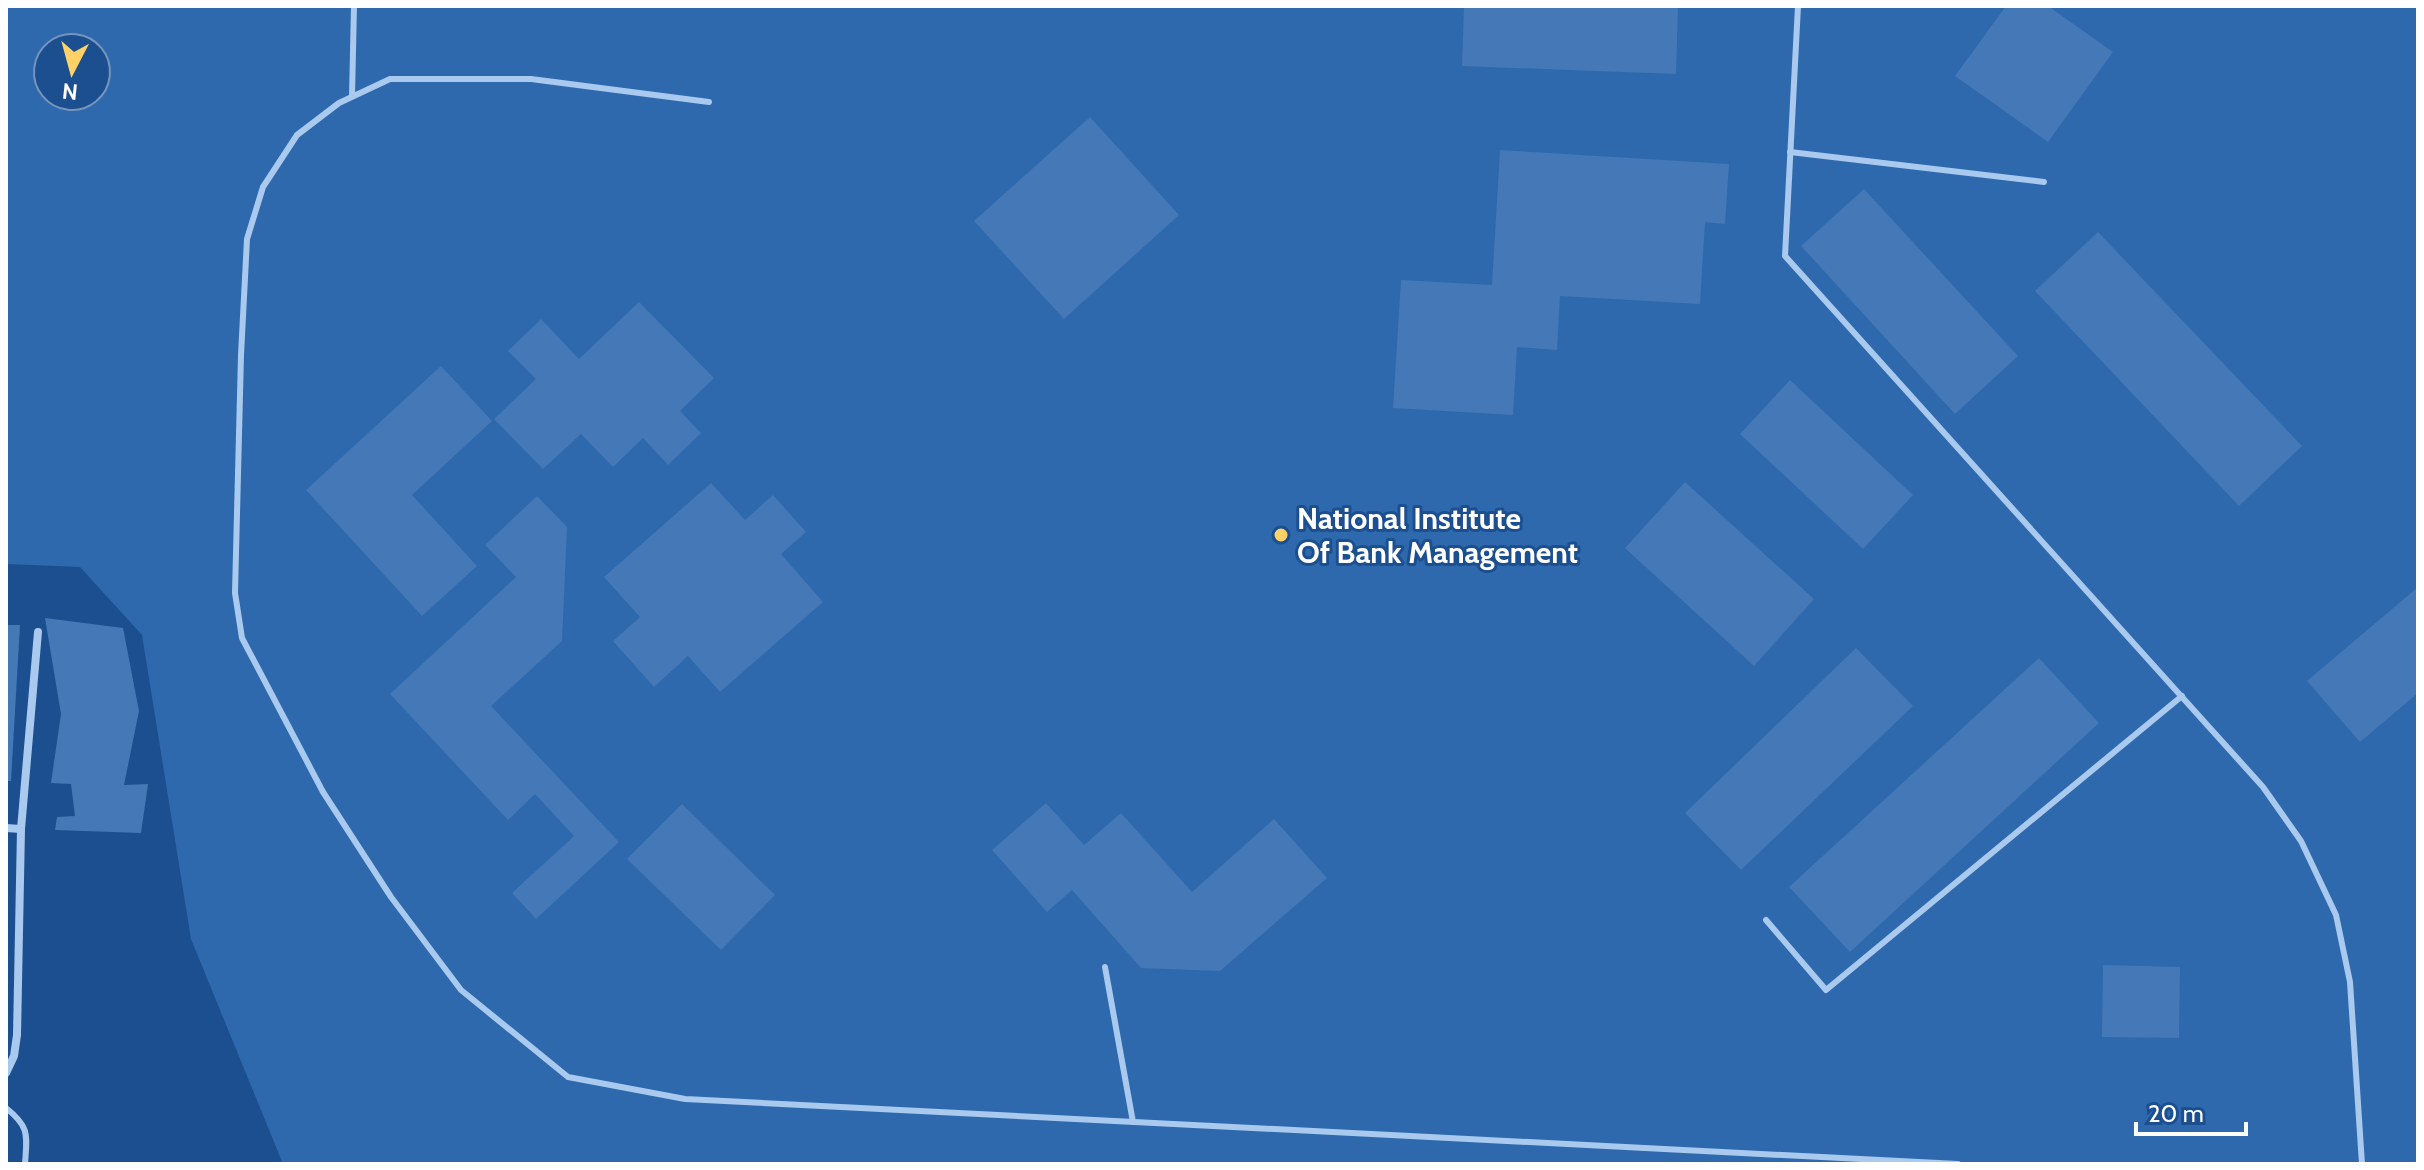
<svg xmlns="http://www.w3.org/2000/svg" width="2424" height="1170" font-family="Cabin,sans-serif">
<rect width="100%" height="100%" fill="#1b4f8f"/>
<path fill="#2e69ad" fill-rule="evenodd" d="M6,6H2418V1164H283L191,939L142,635L80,567L6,564ZM48,48H96V96H48Z"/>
<g fill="#4478b7">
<path d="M1464,6H1678L1676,74L1462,66Z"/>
<path d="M2006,6H2048L2113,52L2048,142L1955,76Z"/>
<path d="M1090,117L1179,215L1064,319L974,221Z"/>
<path d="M1500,150L1729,164L1725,224L1705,222L1700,304L1560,296L1557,350L1517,347L1513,415L1393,408L1401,280L1492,285Z"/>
<path d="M1864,189L2018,356L1955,414L1801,246Z"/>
<path d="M2098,232L2302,446L2239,506L2035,291Z"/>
<path d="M639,302L714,378L680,411L701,433L668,465L643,438L613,467L581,434L543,469L494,419L536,379L508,351L541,319L579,359Z"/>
<path d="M441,366L492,421L412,495L477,566L422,616L306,490Z"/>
<path d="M1790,380L1913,495L1863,549L1740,434Z"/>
<path d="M1685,482L1814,599L1754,666L1625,548Z"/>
<path d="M711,483L745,520L773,495L806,532L781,554L823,602L720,692L688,656L654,687L613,641L640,617L604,577Z"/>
<path d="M537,496L567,527L562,641L491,706L619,842L536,919L512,893L574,836L535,794L508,820L390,694L516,577L485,545Z"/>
<path d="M2418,587V693L2360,742L2307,681Z"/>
<path d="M45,618L123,628L139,711L124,785L148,784L141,833L55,830L57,817L75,816L71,784L51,783L61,714Z"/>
<path d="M6,625H20L11,781H6Z"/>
<path d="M1856,648L1913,706L1741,870L1685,813Z"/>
<path d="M2039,658L2099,723L1850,952L1789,887Z"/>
<path d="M1046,803L1084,845L1121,813L1192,892L1274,819L1327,878L1220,971L1141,968L1072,890L1047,912L992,850Z"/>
<path d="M682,804L775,895L721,950L627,859Z"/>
<path d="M2103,965L2180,967L2179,1038L2102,1037Z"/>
</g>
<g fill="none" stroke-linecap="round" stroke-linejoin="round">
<g stroke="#a9c9ee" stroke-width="6">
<path d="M1798,6L1785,256L2263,787L2301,841L2336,915L2350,982L2362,1164"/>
<path d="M352,96L354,6"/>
<path d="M709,102L531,79H390L339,103L297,135L263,187L247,239L241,355L235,593L242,638L323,792L391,897L461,990L568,1077L685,1099L1958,1164"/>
<path d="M1790,152L2044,182"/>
<path d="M1766,920L1826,990L2182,696"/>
<path d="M1105,967L1133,1122"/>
<path d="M6,1108C30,1127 27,1135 25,1164"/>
</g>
<g stroke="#a9c9ee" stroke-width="8">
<path d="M6,828L21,829L38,632"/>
<path d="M6,1073L14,1056L17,1035L21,829"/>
</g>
</g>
<circle fill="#ffd166" stroke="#1b4f8f" stroke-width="3" cx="1281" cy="535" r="8"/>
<g text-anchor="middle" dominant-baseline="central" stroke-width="6" stroke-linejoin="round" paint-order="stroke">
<g font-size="30" font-weight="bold" fill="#fff" stroke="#1b4f8f" text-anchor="start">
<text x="1297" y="518">National Institute<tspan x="1297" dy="34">Of Bank Management</tspan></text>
</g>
</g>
<rect width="2424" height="1170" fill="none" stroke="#ffffff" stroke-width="16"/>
<g transform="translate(72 72) rotate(186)"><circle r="38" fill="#1b4f8f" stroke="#7695bc" stroke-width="2"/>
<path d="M0-6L14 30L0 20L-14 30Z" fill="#ffd166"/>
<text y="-12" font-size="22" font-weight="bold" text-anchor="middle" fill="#ffffff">N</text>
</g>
<path d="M2136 1122v12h110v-12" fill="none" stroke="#ffffff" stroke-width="4"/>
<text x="2148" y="1122" font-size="24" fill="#ffffff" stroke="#1b4f8f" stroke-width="6" paint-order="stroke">20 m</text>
</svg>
